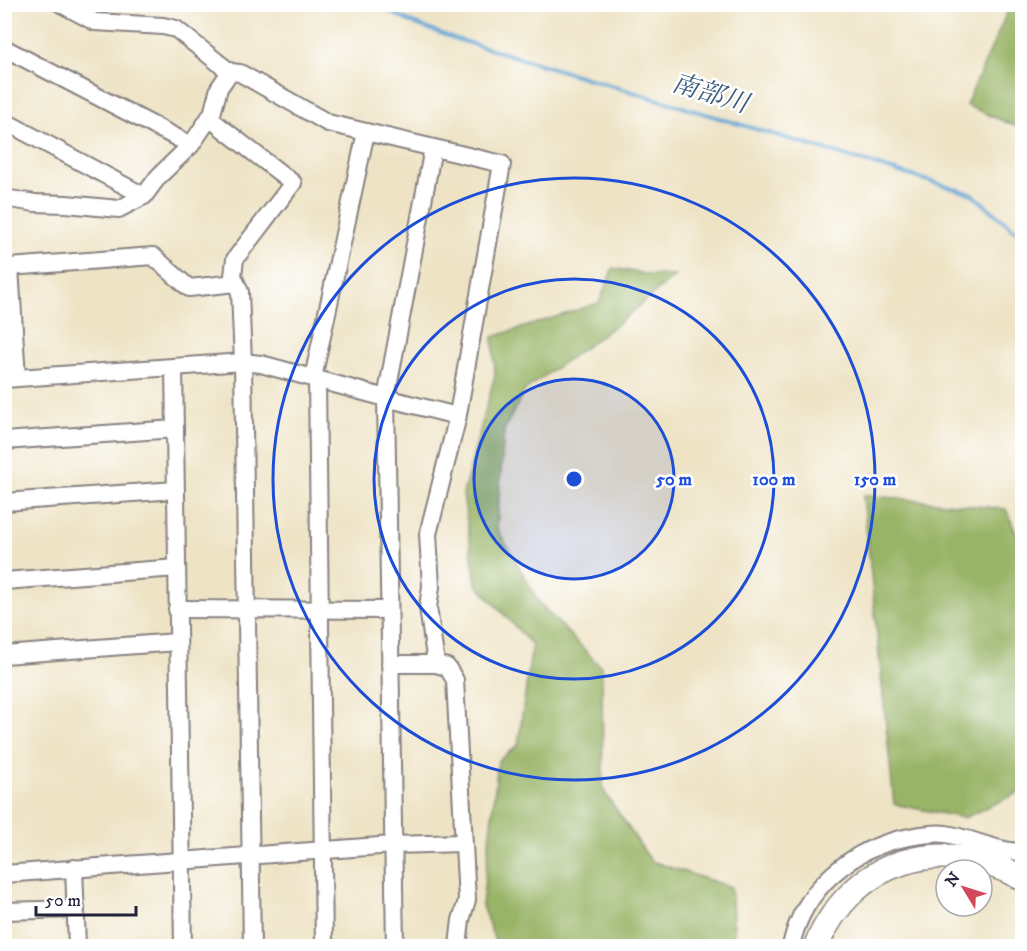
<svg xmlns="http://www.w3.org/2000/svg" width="1027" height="951" font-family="'IM FELL DW Pica','Noto Serif JP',serif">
<rect width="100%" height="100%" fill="#fff"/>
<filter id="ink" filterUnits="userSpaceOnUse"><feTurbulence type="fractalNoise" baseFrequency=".0167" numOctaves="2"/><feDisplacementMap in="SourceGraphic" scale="12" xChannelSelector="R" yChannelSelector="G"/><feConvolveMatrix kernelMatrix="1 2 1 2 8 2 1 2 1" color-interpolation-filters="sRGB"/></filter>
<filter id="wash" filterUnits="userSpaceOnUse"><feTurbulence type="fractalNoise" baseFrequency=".008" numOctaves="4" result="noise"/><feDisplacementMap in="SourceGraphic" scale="24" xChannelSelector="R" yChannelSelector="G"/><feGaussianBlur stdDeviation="1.35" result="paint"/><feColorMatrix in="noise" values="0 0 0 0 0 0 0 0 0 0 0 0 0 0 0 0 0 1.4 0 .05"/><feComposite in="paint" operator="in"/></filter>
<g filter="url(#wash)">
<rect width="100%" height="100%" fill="#eee3c5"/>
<g fill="#98b466" stroke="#5d6b50" stroke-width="1.5">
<path d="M1009,5H1022V129L966,105L1006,15Z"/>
<path d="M613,268L651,275L675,276L620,322L525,390L504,430L497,528L540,604L602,668L603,790L651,861L731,887L735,946H497L482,906L498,761L518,745L532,645L476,584L463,494L495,375L493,337L599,303Z"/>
<path d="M863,495L1006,509L1022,548V791L964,818L894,804Z"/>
</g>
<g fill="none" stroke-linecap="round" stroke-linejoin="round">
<path stroke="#5ca2d2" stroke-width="4" d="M376,4L410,22L453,38L972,194L1022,236"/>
</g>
</g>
<g filter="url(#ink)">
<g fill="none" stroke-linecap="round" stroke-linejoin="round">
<g stroke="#888280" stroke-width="20">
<g id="minor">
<path d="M4,48L191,145"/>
<path d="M230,72L240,73L328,123L502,164L457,420L428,534L431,587L428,607L436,664"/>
<path d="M209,118L293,183L235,259L233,276L240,292L243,362L252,946"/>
<path d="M4,121L144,196"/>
<path d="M433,148L386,398L457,416"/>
<path d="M4,198L35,203L66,204L119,209L144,196L158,177L191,145L212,114L219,88L230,72L176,29L163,26L95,22L61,4"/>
<path d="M174,367L183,946"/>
<path d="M17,378L10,267L153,256L189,288L236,283"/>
<path d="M313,378L366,132"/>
<path d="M4,379L243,362L261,364L386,398L395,946"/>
<path d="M317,380L324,946"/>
<path d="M4,441L175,429"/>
<path d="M4,502L176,490"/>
<path d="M4,581L177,568"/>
<path d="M177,609L389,610"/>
<path d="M4,655L177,642"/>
<path d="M390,664H436L447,667L455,680L467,900L461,920L458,946"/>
<path d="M74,868L77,946"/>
<path d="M4,874L393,845L463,843"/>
<path d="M4,911L76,909"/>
<path d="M791,946C803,888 852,848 909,837C921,835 934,832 946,834C972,838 997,852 1022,852"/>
</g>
</g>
<g stroke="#888280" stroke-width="27">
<path id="highway" d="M816,946C854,858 940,834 1022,878"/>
</g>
<use href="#minor" stroke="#fff" stroke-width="16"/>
<use href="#highway" stroke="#fff" stroke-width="24"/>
</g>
</g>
<circle cx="574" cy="479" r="100" fill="#1d4ed8" fill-opacity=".12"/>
<g fill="none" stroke="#1d4ed8" stroke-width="3">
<circle cx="574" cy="479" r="100"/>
<circle cx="574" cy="479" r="200"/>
<circle cx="574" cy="479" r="301"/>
</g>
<g text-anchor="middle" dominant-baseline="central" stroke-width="5" stroke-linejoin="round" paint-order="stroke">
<g font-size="26" font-style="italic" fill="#3c5c7f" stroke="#fff">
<text transform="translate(710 94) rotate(17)">南部川</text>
</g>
</g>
<circle cx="574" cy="479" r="9" fill="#1d4ed8" stroke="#fff" stroke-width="3"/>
<g font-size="18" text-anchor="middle" font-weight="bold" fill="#1d4ed8" stroke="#fff" stroke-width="5" stroke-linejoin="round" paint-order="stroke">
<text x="674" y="485">50 m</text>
<text x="774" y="485">100 m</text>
<text x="875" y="485">150 m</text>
</g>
<rect width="1027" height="951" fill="none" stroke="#fff" stroke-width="24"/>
<g transform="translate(964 888) rotate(308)"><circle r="28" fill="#ffffff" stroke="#a7a7b1" stroke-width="1.5"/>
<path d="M0-4.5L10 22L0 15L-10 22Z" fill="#d1495b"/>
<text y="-9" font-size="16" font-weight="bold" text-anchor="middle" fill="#22223b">N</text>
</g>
<path d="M36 906v9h100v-9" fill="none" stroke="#22223b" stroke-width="3"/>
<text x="45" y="906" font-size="18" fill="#22223b" stroke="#ffffff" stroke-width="4.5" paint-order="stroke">50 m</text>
</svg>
